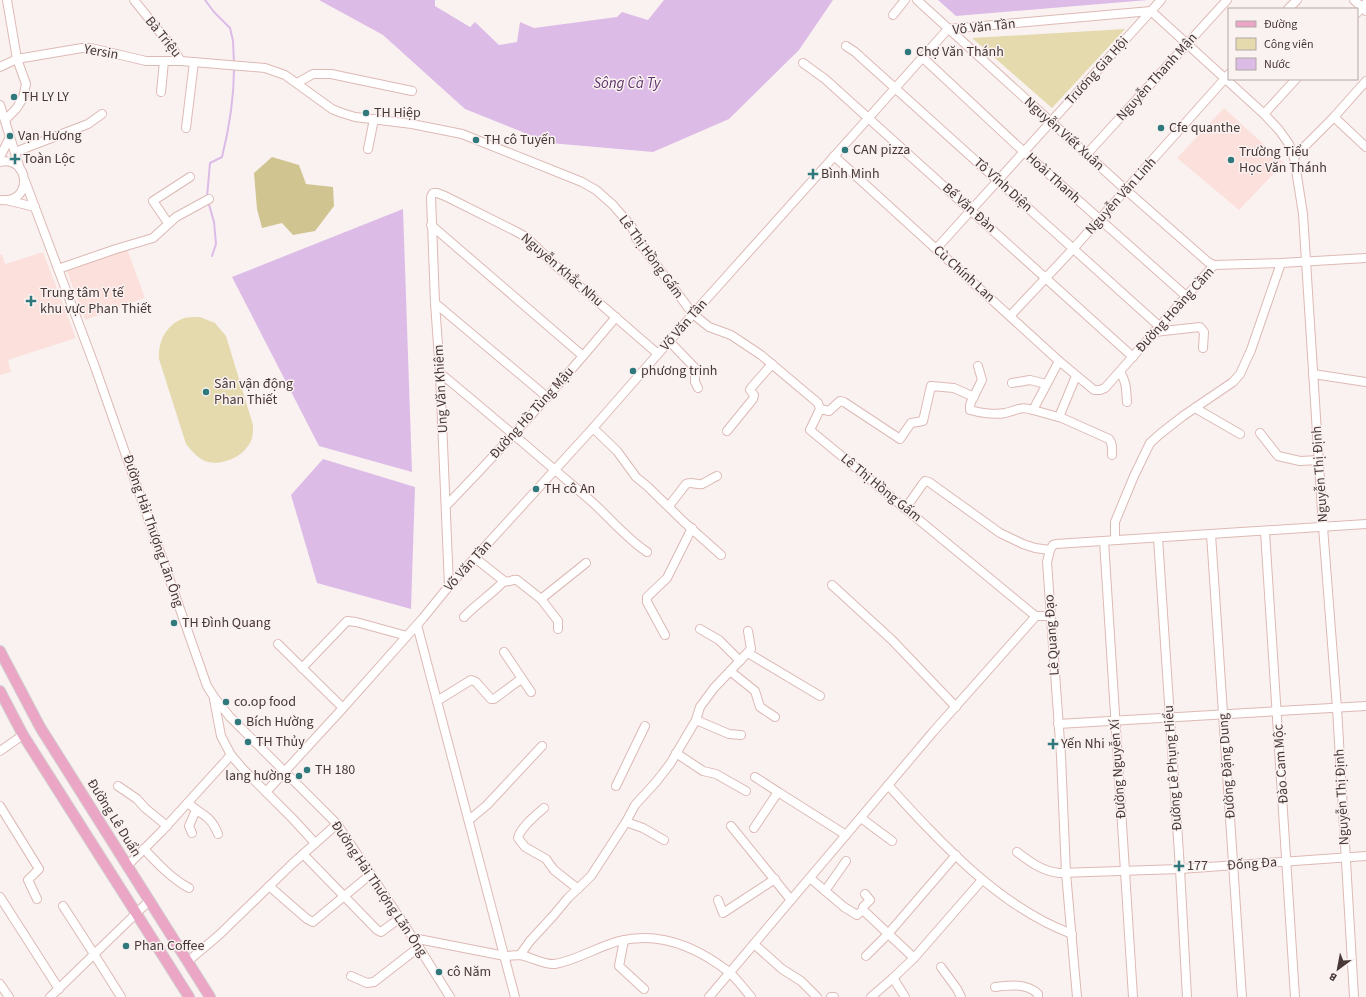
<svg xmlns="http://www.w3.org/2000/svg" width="1366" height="997" font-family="'Source Sans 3',sans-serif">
<rect width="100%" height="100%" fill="#faf2f1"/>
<g fill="#fce0dc">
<path d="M1224,108L1284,163L1239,210L1177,158Z"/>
<path d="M127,249L145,298L85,320L66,269Z"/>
<path d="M43,252L76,338L8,360L11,372L0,375V255L2,254L5,264Z"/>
</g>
<g fill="#e4daad">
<path d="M1125,29L1052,108L972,38Z"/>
<path d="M200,317L215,323L226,336L253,425C253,433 253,440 248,446C240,458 222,465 208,462C199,460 192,451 186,444L159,359C158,341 166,325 184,318C189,317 195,317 200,317Z"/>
</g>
<path fill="#d0c490" d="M272,157L299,165L306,184L333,187L334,206L315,231L293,235L282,223L262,228L257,209L254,173Z"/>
<g fill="#ddbbe7">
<path d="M319,0H435V6L470,27L475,22L499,45L517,42L520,22L534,28L617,17L622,12L648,20L664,0H833L799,50L729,119L653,152L550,143L465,109L383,35Z"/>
<path d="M938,0H1148L956,16Z"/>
<path d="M403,209L412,472L319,446L232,277Z"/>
<path d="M323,459L415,487L411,609L317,583L291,495Z"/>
</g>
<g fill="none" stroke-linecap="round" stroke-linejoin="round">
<g stroke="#ddbbe7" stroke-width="2">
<path d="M205,0L214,12L230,28L233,41L234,64"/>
<path d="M207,197L210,163L222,157C229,129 234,97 234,68"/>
<path d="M208,201L214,222L216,244L212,256"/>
</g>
<g stroke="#ddb9b4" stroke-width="10">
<g id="minor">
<path d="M134,0L171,46L181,61L265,68L285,75L332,109L342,113L355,117L412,124L462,134L582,182L596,190L613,205L632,227L636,238L693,314L709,327L731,335L761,355L818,403L820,409L810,430L1033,614L1036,616H1050"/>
<path d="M917,0L1126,190L1208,262L1214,265"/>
<path d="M1354,0L1366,11"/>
<path d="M1288,9L1297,0"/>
<path d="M1357,13L1366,3"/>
<path d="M893,15L905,0"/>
<path d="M846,46L855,52L1159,326"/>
<path d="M922,57L1024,152L1186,296"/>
<path d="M803,63L825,79L1133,357"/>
<path d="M0,67L17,59L82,48H91L146,61H181"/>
<path d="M297,83L313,74H331L412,91"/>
<path d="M161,92L164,61"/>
<path d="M0,105L20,169"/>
<path d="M1264,114L1296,79"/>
<path d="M1334,117L1366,147"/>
<path d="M5,120L16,109L23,98L26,84L17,59L7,0"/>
<path d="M186,128L194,62"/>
<path d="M368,149L374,119"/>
<path d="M15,152L88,124L102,114"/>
<path d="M1087,154L1227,0"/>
<path d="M834,156L1059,361L1094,390H1100L1105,388L1214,265L1281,263L1366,258"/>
<path d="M0,157L10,137"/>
<path d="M1294,157L1334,117L1366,81"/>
<path d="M0,162C29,155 35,204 0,200"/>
<path d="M25,181L95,367L207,686L214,697L230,717L337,824L413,938L450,997"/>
<path d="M6,200L35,207"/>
<path d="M168,223L153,201L190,177"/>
<path d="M431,225L583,356"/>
<path d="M936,249L1161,0"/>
<path d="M58,269L116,249L153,238L176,217L209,199"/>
<path d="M435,303L547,397"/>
<path d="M1010,316L1073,249L1229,74"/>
<path d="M1154,332L1200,327L1204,332L1203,348"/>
<path d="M669,341L695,368V382L698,388"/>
<path d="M1059,361L1033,410L1062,418L1109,439C1113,444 1112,449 1112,455"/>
<path d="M978,366L982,380L971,402L970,406V410C980,413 995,415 1005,413C1018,410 1020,406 1033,410"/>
<path d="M1120,372C1127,382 1126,391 1127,402"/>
<path d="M440,373C491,415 541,458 591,501C610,518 626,538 647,552"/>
<path d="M1313,374L1366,382"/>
<path d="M1012,383L1030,380L1046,384"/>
<path d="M1195,408L1240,434"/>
<path d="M820,409L829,411L840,401L844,402L900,439L911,423L923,421L931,386L954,388L974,397"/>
<path d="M1059,417L1076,376"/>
<path d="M593,428L617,451L636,477L647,486L684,522L721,555"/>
<path d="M727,431L753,399L754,395L750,390L751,388L772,364"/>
<path d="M1260,433L1278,456L1300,461L1319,460"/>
<path d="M446,506C505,445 562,382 616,317"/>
<path d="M669,506L686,484C691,481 696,485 702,484C707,482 712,478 717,476"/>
<path d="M905,509L922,485L925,481L929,482L1000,533L1023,544L1035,548L1050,550"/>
<path d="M1265,532L1295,997"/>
<path d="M1211,534L1242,997"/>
<path d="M1158,538L1180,869L1187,997"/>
<path d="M1115,540V522L1134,476L1150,443L1160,434L1183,416L1233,382L1240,374L1251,350L1281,263"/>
<path d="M1104,541L1133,997"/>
<path d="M475,558L504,581C509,583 512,579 517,580L541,599L586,563"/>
<path d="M832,585L892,640L956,707"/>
<path d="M449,586L440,373L435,303L431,197L433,193H437L445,196L515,231L526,237L556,266L590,295L658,354"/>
<path d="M541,599L558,621V629"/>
<path d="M464,617C476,604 491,595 504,581"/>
<path d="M417,625L515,997"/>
<path d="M700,629L719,640L740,661"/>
<path d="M665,635L647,602V597L667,578L692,528"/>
<path d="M278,644L343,708"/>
<path d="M504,652L531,692"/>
<path d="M748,653L820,696"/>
<path d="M302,668L347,621L356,622L407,636"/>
<path d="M730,671L755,691L760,707L775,717"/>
<path d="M214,699L221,736L231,755L243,769L293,819L315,843"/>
<path d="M437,701L471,680L476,682L491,699H494L521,679"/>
<path d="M696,720L729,734L741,735"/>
<path d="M1058,724L1366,706"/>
<path d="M0,751L23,735"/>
<path d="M676,753L703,771L716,774L746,791"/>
<path d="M755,777L778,792"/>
<path d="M888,785C940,842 999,907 1072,934"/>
<path d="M118,786L137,799L145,808L167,826"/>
<path d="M616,786L645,726"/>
<path d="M266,792L343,708L423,618L449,586L593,428L693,314L948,29L1151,11L1264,114L1279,130L1289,144L1294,157L1303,214L1323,527L1337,708L1354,997"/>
<path d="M188,803C202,816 210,814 218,834"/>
<path d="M0,806L39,869L28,880L37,899"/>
<path d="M544,808C536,815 520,828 518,838L525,847L546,859L554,870L578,889"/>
<path d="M861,818L892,841"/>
<path d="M469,820L487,805L542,746"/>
<path d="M626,822L643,828L664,840"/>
<path d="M731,826L791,900"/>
<path d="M754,828L778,792L846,835"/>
<path d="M192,833L189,826L196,810"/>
<path d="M144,849C157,863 172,879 189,888"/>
<path d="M1017,852C1030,862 1042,871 1059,873L1180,869L1366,856"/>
<path d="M303,854L377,930L381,932L400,918"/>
<path d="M127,866L162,831L231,755"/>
<path d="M810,878L844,907L857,915L863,910L914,958"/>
<path d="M269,886L307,919L313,922L371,874"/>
<path d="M825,891L846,861"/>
<path d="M0,897L59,989"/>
<path d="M718,900L723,913L775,879"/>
<path d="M63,906L94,954L121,997"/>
<path d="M863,910V907L870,900L865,894"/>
<path d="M413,938L505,956C509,956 515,955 520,955C532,957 543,965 555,964C577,960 597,947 619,941C659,931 697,947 729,972C737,979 744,989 751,997"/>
<path d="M624,940L619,966L644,989"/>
<path d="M754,944L782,969L801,981L817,997"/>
<path d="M520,955L530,941L553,916L568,898L591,876L626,822L635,805L656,782L670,764L696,720L700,707L714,688L751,649L748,631"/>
<path d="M866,956L888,934L956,855"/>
<path d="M187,962L219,935L292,864L337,824"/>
<path d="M941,967L957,989L961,997"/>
<path d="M351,976L367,983L374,982L419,947"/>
<path d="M893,978L905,997"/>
<path d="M0,984L9,997"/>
<path d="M995,987C1009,985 1027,983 1038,994V997"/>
<path d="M50,997L149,901"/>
<path d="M709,997L933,732L1036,616"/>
<path d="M831,997H834"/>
<path d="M871,997L893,978L914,958L982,880"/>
<path d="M1077,997L1066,873L1061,756L1047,562L1050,550L1053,545L1056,544L1366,524"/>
</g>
</g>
<g stroke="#d3cfcf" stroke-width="12">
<g id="major">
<path d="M0,651L40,727L210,997"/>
<path d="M0,691L23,735L136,913L189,997"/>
</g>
</g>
<use href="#minor" stroke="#fff" stroke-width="8"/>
<use href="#major" stroke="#eba6c5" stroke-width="10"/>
</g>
<g fill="#2f787c" stroke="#faf2f1" stroke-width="1.5">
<circle cx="908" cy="52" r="4"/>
<circle cx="14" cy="97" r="4"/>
<circle cx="366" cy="113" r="4"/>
<circle cx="1161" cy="128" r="4"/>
<circle cx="10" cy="136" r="4"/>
<circle cx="476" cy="140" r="4"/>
<circle cx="845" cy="150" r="4"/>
<path d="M13 153h4v4h4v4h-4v4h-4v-4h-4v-4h4z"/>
<circle cx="1231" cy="160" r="4"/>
<path d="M811 168h4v4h4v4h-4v4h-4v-4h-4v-4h4z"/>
<path d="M29 295h4v4h4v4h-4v4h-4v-4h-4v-4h4z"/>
<circle cx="633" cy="371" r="4"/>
<circle cx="206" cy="392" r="4"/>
<circle cx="536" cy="489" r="4"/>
<circle cx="174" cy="623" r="4"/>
<circle cx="226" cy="702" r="4"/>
<circle cx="238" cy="722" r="4"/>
<circle cx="248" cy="742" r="4"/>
<path d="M1051 738h4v4h4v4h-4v4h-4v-4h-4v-4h4z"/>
<circle cx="307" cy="770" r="4"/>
<circle cx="299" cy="776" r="4"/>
<path d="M1177 860h4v4h4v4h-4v4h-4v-4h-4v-4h4z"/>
<circle cx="126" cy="946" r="4"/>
<circle cx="439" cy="972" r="4"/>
</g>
<g text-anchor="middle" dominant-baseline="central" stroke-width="3" stroke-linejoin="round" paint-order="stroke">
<g font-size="14" fill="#473836" stroke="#faf2f1">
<text transform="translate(984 27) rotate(-6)">Võ Văn Tần</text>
<text transform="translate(163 37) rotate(51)">Bà Triệu</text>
<text transform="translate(101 52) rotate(10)">Yersin</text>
<text transform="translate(1097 71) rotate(-48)">Trương Gia Hội</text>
<text transform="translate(1157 77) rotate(-48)">Nguyễn Thanh Mận</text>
<text transform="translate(1064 134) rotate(42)">Nguyễn Viết Xuân</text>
<text transform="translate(1053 178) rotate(42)">Hoài Thanh</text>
<text transform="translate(1003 185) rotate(42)">Tô Vĩnh Diện</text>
<text transform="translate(1121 196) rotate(-48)">Nguyễn Văn Linh</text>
<text transform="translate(969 208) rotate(42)">Bế Văn Đàn</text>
<text transform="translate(651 257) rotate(54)">Lê Thị Hồng Gấm</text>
<text transform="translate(562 270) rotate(41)">Nguyễn Khắc Nhu</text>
<text transform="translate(964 274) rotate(42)">Cù Chính Lan</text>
<text transform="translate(1175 310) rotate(-48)">Đường Hoàng Cầm</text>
<text transform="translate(684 325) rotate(-49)">Võ Văn Tần</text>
<text transform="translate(441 389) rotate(-93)">Ung Văn Khiêm</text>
<text transform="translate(532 413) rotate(-48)">Đường Hồ Tùng Mậu</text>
<text transform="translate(1320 474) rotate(-94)">Nguyễn Thị Định</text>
<text transform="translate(881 488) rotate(39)">Lê Thị Hồng Gấm</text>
<text transform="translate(153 531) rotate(71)">Đường Hải Thượng Lãn Ông</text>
<text transform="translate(468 566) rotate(-48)">Võ Văn Tần</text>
<text transform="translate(1052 635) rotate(-94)">Lê Quang Đạo</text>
<text transform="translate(1281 764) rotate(-94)">Đào Cam Mộc</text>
<text transform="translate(1227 766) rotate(-94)">Đường Đặng Dung</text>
<text transform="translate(1173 768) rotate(-94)">Đường Lê Phụng Hiểu</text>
<text transform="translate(1118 769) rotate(-94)">Đường Nguyễn Xí</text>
<text transform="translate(1342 797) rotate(-93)">Nguyễn Thị Định</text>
<text transform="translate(114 818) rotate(58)">Đường Lê Duẩn</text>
<text transform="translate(1252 864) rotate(-4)">Đống Đa</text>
<text transform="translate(379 889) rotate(56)">Đường Hải Thượng Lãn Ông</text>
</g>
<g font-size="14" fill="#473836" stroke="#faf2f1" text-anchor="start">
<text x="916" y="52">Chợ Văn Thánh</text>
<text x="22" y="97">TH LY LY</text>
<text x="374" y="113">TH Hiệp</text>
<text x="1169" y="128">Cfe quanthe</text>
<text x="18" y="136">Vạn Hương</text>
<text x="484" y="140">TH cô Tuyến</text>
<text x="853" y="150">CAN pizza</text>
<text x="1239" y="152">Trường Tiểu<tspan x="1239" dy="16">Học Văn Thánh</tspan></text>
<text x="23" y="159">Toàn Lộc</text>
<text x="821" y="174">Bình Minh</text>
<text x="40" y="293">Trung tâm Y tế<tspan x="40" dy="16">khu vực Phan Thiết</tspan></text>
<text x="641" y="371">phương trinh</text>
<text x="214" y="384">Sân vận động<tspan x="214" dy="16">Phan Thiết</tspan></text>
<text x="544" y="489">TH cô An</text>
<text x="182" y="623">TH Đình Quang</text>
<text x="234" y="702">co.op food</text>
<text x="246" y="722">Bích Hường</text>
<text x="256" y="742">TH Thủy</text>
<text x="1061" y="744">Yến Nhi</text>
<text x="315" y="770">TH 180</text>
<text x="291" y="776" text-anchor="end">lang hường</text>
<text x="1187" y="866">177</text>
<text x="134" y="946">Phan Coffee</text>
<text x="447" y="972">cô Năm</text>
</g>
<g font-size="15" font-style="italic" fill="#5e346a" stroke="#faf2f1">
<text x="627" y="83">Sông Cà Ty</text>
</g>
</g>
<rect x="1228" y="8" width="130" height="72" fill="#faf2f1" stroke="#b2a8a6"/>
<rect x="1236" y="21" width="20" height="6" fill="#eba6c5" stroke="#b2a8a6"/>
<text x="1264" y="28" font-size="12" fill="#473836">Đường</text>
<rect x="1236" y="38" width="20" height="12" fill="#e4daad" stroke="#b2a8a6"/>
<text x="1264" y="48" font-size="12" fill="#473836">Công viên</text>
<rect x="1236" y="58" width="20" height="12" fill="#ddbbe7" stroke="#b2a8a6"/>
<text x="1264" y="68" font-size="12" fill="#473836">Nước</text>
<g transform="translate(1338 969) rotate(212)" stroke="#faf2f1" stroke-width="3" paint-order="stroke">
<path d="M0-3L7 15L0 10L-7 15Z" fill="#473836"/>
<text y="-6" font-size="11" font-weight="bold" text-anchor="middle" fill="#473836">B</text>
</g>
</svg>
